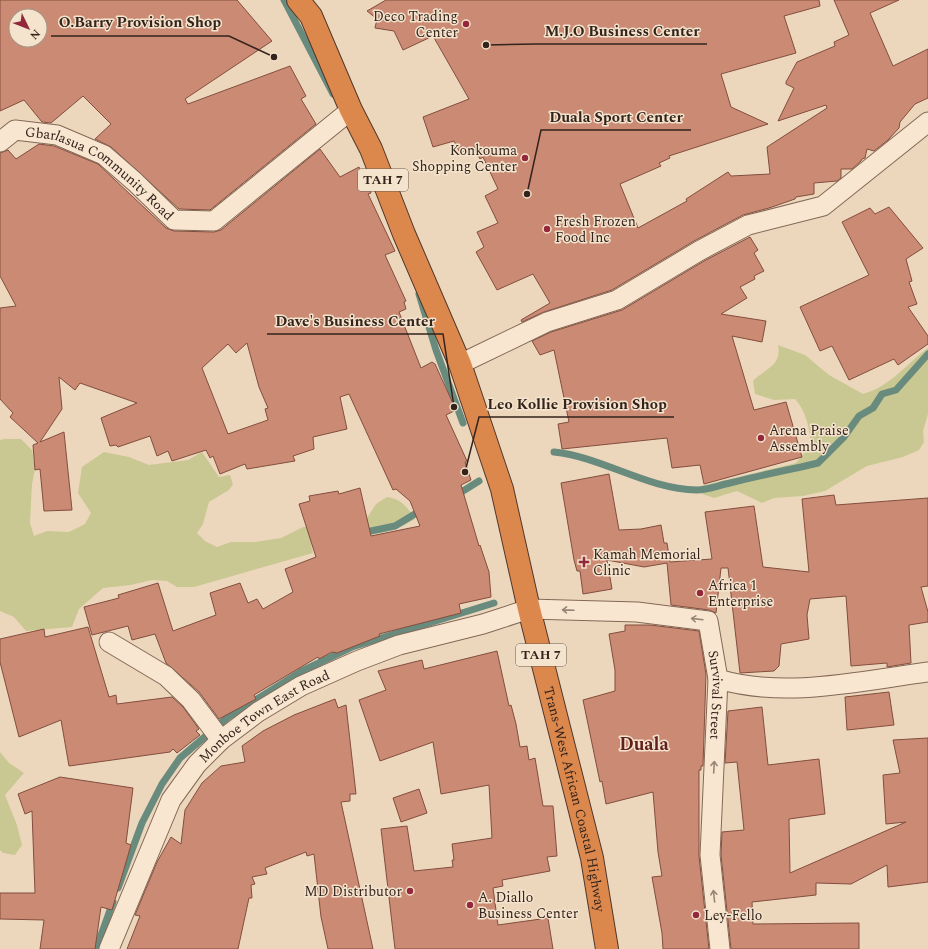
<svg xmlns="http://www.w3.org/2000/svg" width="928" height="949" font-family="Spectral,serif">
<rect width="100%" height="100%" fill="#ecd7bd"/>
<g fill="#cac892">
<path d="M778,345L805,355L829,375L863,394C891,386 906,364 928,348V414L923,431L924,442L919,450L903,457L867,466L825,491L803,496L774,498L762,503L737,491L714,498L702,494L701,486L796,463L811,445C810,429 806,411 795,399L774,400L755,394L753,381C766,368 782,366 778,345Z"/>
<path d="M5,439H21L32,450L35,469L32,484L30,523L34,536L47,531L69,532L85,524L91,513L78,493L82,467L104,452L129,457L149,465L188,460L202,452L219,477L230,475L233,484L229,490L209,502L203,524L197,533L205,541L217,547L231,542H255L281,538L303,527L345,524L365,521L376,504L387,497C402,499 407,507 415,519C387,537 370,533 338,537C329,538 320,541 311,544L313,553L194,587H177L167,581L152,580L131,585L103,588L79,609L72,627L26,631L14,617L0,611V440Z"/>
<path d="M0,752L9,763L24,773L5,795L17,825L22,845L15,855L3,853L0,850Z"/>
</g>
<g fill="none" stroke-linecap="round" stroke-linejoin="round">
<g stroke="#698b7d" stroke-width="7">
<path d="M284,0L333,94"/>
<path d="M419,294L436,350L463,423"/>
<path d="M554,452C603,457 646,489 697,490C707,490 720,485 730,483C754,477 777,472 801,467L818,463L844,437L859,416L873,408L882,394L896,390L928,354"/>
<path d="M455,496L479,481"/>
<path d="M371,531L395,526L423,509"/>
<path d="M118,888L142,823L162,784L180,758L228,717L302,671L352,647L494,603"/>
<path d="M96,949L113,902"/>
</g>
</g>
<g fill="#ca8a74" stroke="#834e3d" fill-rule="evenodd">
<path d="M0,0H237L272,41L185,99L188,104L290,66L306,96L301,99L316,124L210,210L179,209L111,147L95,139L111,124L83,96L51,123L42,122L24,100L0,111ZM16,16H40V40H16Z"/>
<path d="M386,0H819L820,6L784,16L796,53L721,74L731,107L768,124L669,156L670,158L659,163L661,166L620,184L638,228L687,201L686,199L728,172L731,176L770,174L767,147L827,108L826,105L778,121L794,88L786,84V82L797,62L835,46L834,42L849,35L834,0H899L870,13L893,66L928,49V98L915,104L900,122L899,128L888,140L874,151L867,149L865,158L862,159L861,161L852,169H841V178L837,181L814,183V194L796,197L795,199L769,208L743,215L694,241L612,290L544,312L522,322L521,320L550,303L533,274L497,290L476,252L484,247L477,232L498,223L485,196L498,189L483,157L480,159L474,147L460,153L454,141L433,147L423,117L469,99L433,36L403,50L394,31L375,28L377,19L367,11Z"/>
<path d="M39,144L54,146L98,164L166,228L174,231L214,232L221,230L320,149L340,177L359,167L371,193L368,194L395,251L385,255L406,301L404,302L406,309L399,312L421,368L432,362L435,364L456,410L446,415L467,461L465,462L471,480L461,485L479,546L480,545L489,572L491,597L459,604L461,613L379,634L380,636L337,653L332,652L319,659L318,657L254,695L256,699L219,719L199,692L166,663L155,634L132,640L128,626L92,635L84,607L119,598L118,595L158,583L173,631L216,615L210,593L240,583L248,603L257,599L263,609L293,592L285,569L316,557L299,504L310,501L309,496L338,491L339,494L360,488L371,536L420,526L410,501L396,489L393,490L349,394L340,397L347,429L313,437L314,449L293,456L295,461L247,469L245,464L220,474L213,456L210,458L206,450L172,461L168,451L157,456L150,436L118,447L116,445L110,446L101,418L137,403L80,383L75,390L59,377L62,409L40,442L64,432L72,510L44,511L40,469L35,470L33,445L38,443L10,417L13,413L0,399V308L16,306L0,276V153L8,150L16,159ZM247,343L259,387L268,408L265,409L268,420L228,434L202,368L228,344L236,353Z"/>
<path d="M889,207L923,248L906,259L912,281L909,282L917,304L908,307L928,336V344L898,365L894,359L849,380L832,346L820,351L800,307L869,275L842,222L870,208L875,214Z"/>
<path d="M750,237L758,250L754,253L764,271L754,276L755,279L740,287L747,298L721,314L766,321L762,342L732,336L754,410L786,402L802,457L704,484L700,465L672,468L667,438L562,449L558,424L569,422L554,350L540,355L532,341L551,332L622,310L704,261Z"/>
<path d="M609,474L619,530L641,529L661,525L664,543H667L670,562L712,559L705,512L754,506L763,567L809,572L802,499L834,495L836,505L928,498V586L921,587L928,612V622L909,625L911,663L887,667V663L851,666L846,596L810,599L807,615L809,639L781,644L779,666L774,671L740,673L728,568H721L716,613L709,610L671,605L667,563L644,567L607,560L612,589L583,594L580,571H577L574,560L561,483Z"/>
<path d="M625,625H650L699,631L706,674L703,766H701V770H699V856L709,949H663L662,933L652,877L662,876L658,852L653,792L606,804L602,781L600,782L583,700L615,691V670L609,634L625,631Z"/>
<path d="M88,627L109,697L116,695L117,704L172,697L183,707L199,729L196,731L200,735L177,753L173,749L170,752L69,766L61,720L19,737L0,662V639L44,629L45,637Z"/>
<path d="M497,651L509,706L511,705L516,724L520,747L527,746L529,760L535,758L543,806H553L557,856L547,857L550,871L502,880L503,886L493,888L498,925L548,918L553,949H395L381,829L407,826L414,871L453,867L452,860H454L452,844L492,838L489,785L441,794L433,742L380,761L359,700L386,690L378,671L422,660L424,669Z"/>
<path d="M889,692L894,725L847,730L845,697Z"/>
<path d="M335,699L338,708L346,705L356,794H350V801L341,802L373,949H328L321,917L314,854L307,856L306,852L265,868L267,874L252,877L255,884L251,885L252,898H249L238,949H127L140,916L135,915L157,862L171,837L181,844L185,810L202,783L221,766L245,762L242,746L263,731L294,715Z"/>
<path d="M762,707L768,765L819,759L825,814L789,819L790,873L906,822L886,824L883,775L900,773L893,740L928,738V882L888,887L887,865L851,884L816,883V895L752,902L753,924L859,923V949H731L721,855L722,832L744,830L737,762L725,763L728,711Z"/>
<path d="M60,777L133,788L126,843L131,845L112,910L101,907L95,949H40L44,920L0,919V893H35L32,811L25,814L18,794Z"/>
<path d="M419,789L427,813L401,822L393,798Z"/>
</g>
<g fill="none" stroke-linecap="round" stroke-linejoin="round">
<g stroke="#846857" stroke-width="21">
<g id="street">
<path id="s1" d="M0,142L15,130L57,135L104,155L135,182L174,220L214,221L351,110"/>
<path d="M460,364L547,322L617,300L699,251L748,225L823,206L928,122"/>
<path d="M109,642L166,676L191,700L221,740"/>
<path d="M718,679C785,699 860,681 928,672"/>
<path id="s2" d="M109,949L171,800L197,764L221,740L258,712L301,686L357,661L399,645L483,624L529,609L637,612L708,621L718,679L710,855L720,949"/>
</g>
</g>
<g stroke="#51372b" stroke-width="24">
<g id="highway">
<path id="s3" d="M298,0L311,16L351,110L371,149L404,234L460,364L502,489L529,609L592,858L607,949"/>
</g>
</g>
<use href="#street" stroke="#f8e6d0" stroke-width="19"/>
<use href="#highway" stroke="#dc884d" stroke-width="22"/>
</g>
<defs><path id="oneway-shaft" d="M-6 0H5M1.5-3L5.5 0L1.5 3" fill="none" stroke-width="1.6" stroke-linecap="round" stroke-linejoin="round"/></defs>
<g stroke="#968476">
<use href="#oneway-shaft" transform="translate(568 610) rotate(-178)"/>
<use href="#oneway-shaft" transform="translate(697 619) rotate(-173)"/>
<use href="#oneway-shaft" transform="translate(714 767) rotate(-87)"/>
<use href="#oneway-shaft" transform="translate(714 896) rotate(-96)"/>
</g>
<g fill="#922839" stroke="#f4e3cd" stroke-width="1.5">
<circle cx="466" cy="24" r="4"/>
<circle cx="525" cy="158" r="4"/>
<circle cx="547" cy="229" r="4"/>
<circle cx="761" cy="438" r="4"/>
<path d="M582 556h4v4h4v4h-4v4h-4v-4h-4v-4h4z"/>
<circle cx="700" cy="593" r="4"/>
<circle cx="410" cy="891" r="4"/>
<circle cx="470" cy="905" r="4"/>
<circle cx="696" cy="915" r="4"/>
</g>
<g text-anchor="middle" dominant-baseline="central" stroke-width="3" stroke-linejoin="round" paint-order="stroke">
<g fill="#f4e3cd" stroke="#6d5d50" stroke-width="1">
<rect x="358" y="169" width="50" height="22" rx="3"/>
<rect x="516" y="644" width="50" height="22" rx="3"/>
</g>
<g font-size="13" font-weight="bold" fill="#33231b">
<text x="383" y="180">TAH 7</text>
<text x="541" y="655">TAH 7</text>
</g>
<g font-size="14" fill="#33231b" stroke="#f4e3cd" text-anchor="start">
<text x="458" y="16" text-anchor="end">Deco Trading<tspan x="458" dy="16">Center</tspan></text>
<text x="517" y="150" text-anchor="end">Konkouma<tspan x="517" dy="16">Shopping Center</tspan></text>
<text x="555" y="221">Fresh Frozen<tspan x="555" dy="16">Food Inc</tspan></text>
<text x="769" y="430">Arena Praise<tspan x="769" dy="16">Assembly</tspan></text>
<text x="593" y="554">Kamah Memorial<tspan x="593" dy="16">Clinic</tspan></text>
<text x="708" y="585">Africa 1<tspan x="708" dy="16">Enterprise</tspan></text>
<text x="402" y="891" text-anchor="end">MD Distributor</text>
<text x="478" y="897">A. Diallo<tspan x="478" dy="16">Business Center</tspan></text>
<text x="704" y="915">Ley-Fello</text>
</g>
<g font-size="14" fill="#33231b" stroke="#f4e3cd">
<text stroke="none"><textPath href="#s1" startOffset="117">Gbarlasua Community Road</textPath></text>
<text stroke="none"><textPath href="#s2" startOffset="832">Survival Street</textPath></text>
<text stroke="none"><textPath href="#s2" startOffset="289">Monboe Town East Road</textPath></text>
<text stroke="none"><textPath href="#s3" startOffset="850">Trans-West African Coastal Highway</textPath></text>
</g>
<g font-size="18" font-weight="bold" fill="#5f1f1c" stroke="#f4e3cd">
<text x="644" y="744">Duala</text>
</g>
</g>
<path fill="none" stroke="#33231b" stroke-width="1.5" d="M274 57L229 36H51M486 45L536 44H707M527 194L541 130H691M454 407L443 334H267M465 472L479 417H674"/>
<g fill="#33231b" stroke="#f4e3cd" stroke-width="1.5">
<circle cx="274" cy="57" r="4"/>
<circle cx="486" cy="45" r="4"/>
<circle cx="527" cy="194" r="4"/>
<circle cx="454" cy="407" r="4"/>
<circle cx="465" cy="472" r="4"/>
</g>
<g font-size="15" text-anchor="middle" font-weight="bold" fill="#33231b" stroke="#f4e3cd" stroke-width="3" stroke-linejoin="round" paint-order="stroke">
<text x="140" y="27">O.Barry Provision Shop</text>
<text x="622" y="36">M.J.O Business Center</text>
<text x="616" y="122">Duala Sport Center</text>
<text x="355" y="326">Dave's Business Center</text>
<text x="577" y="409">Leo Kollie Provision Shop</text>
</g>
<g transform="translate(28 28) rotate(133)"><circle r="19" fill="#f4e3cd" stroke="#a79686"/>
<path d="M0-3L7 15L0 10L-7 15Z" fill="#922839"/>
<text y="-6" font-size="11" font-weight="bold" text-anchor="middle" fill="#33231b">N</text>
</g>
</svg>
